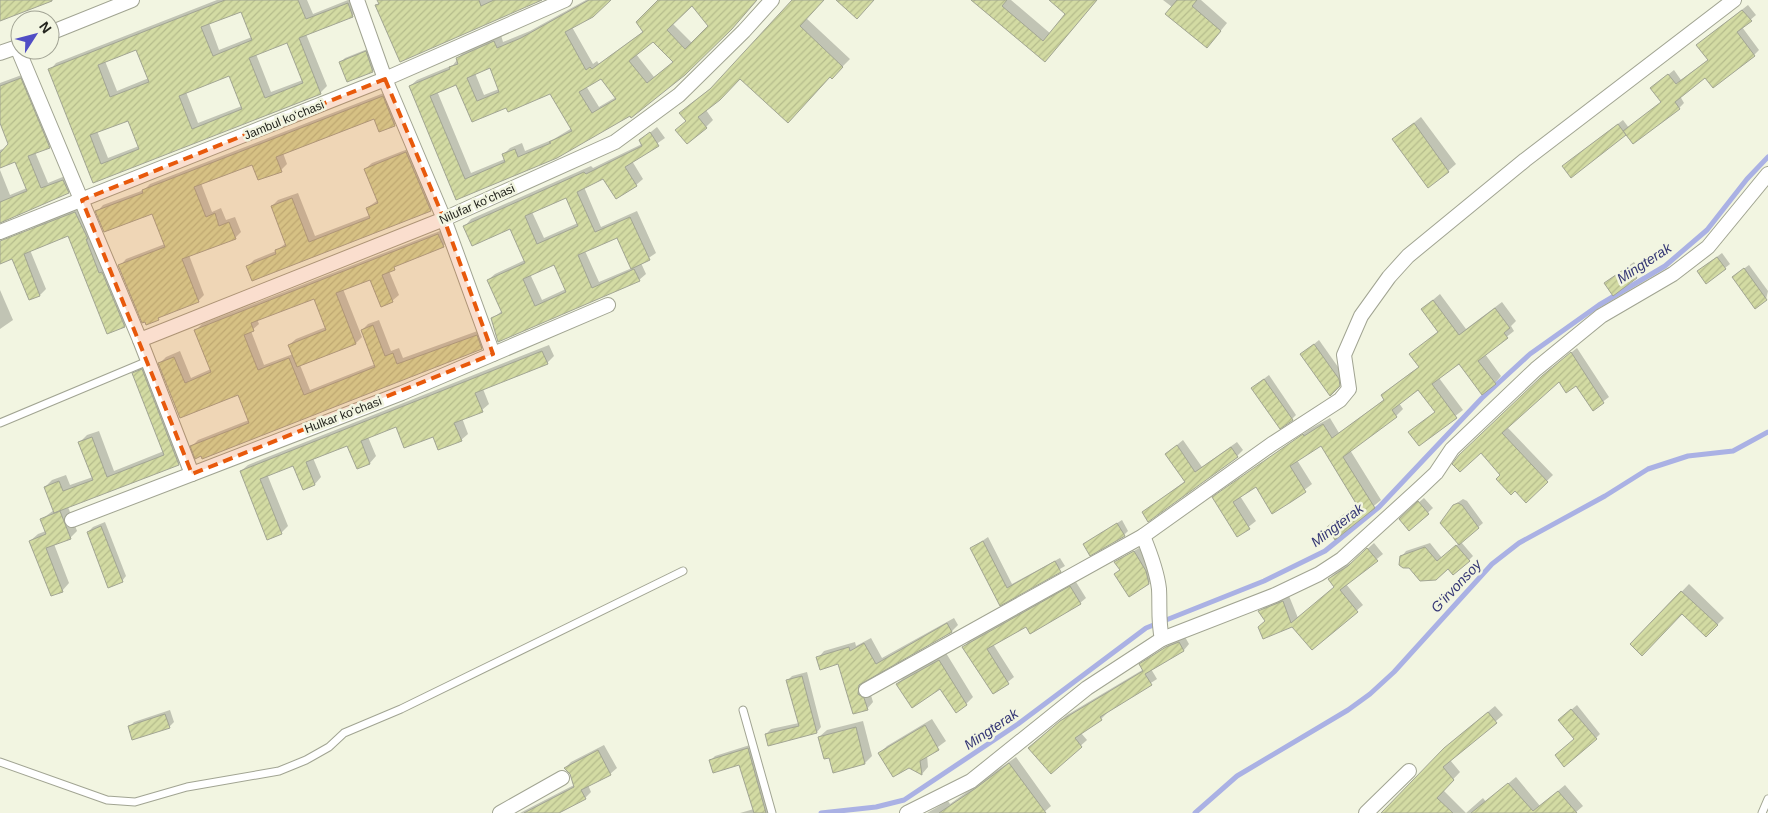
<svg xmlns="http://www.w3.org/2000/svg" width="1768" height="813" font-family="Helvetica,sans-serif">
<defs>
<pattern id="building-hatch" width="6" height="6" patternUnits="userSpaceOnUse" patternTransform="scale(1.25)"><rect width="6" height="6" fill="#d3dba3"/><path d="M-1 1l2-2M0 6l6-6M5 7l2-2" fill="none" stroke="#b5bc8c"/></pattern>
</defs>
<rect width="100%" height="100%" fill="#f2f5e1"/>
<g fill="#0003" fill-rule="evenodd">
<path d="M217,0H307L313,14L348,0H355L359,9L352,16L306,34L327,86L320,93L94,181L50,70L56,63ZM241,10L252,37L219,50L209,23ZM288,41L303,80L271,92L256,54ZM137,49L149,78L117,91L105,61ZM230,75L242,106L198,123L186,92ZM129,119L139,146L108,158L97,131Z"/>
<path d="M379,0H539L400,60L376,6L380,2Z"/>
<path d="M586,0H610L572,27L593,64L597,61L599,64L644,31L660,0H757L738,21L630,115L457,198L410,86L417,80L453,65L464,51L501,35L503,42L530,31ZM692,4L710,26L692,43L672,23ZM653,40L674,62L654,77L636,54ZM490,67L499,89L484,95L475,73ZM601,77L616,97L599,107L586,86ZM457,83L472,120L507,106L550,93L572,128L554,139L525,151L522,143L510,148L504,154L505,159L471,173L437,91Z"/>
<path d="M793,0H823L806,18L850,59L839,70L830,76L740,77L706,110L713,120L706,127L687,121L688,106L716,84Z"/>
<path d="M984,0H1011L1051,34L1067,14L1050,0H1097L1045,61Z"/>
<path d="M1163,0H1201L1227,23L1214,39Z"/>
<path d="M1748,5L1756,15L1742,27L1759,50L1754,55L1705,77L1680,96L1684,103L1679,108L1627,133L1571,176L1568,162L1623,120L1629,128L1662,102L1652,88L1674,70L1681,80L1709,59L1703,40Z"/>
<path d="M370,48L377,66L373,71L341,62L345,58Z"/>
<path d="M27,73L55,140L49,146L35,152L48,183L70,174L75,186L68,192L0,220V170L10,195L27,188L16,160L0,167V150L10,146L0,120V83Z"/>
<path d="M389,91L401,119L394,125L380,130L375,118L283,153L287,164L281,170L253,163L201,183L212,212L221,208L226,220L235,217L241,232L235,238L189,255L204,295L198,301L162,315L158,319L120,266L126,259L165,244L152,212H97L103,205L144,190L150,184Z"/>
<path d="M1421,117L1456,164L1448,171L1394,139Z"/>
<path d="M657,127L665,138L632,161L643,179L636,185L604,178L584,187L601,227L637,211L656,253L641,263L646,274L639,280L493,318L502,311L488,280L495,274L525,260L510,228L465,226L471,219L591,166L593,168L642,144L641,140ZM566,196L578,223L544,238L532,212ZM618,236L632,268L599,282L585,251ZM554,263L566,289L542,300L530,274Z"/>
<path d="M413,147L437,204L431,210L248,266L254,260L276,251L286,243L272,206L278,200L298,193L315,236L370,215L367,208L378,200L365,169L372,163Z"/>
<path d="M81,207L130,320L124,326L68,234L30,250L46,289L40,295L30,299L13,258L0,263V244L32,229L38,224Z"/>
<path d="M445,229L449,240L443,246L400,263L389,271L399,295L392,301L371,279L343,289L362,337L356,343L300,365L310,390L376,364L362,330L368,324L379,320L391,351L399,348L403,358L483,329L487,342L481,348L192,446L198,440L249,420L239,393L180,416L160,363L166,357L180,351L191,378L211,369L196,330L202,324ZM314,297L326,327L296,339L289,345L293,354L264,365L251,331L259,324L257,319Z"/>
<path d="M1722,253L1730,264L1725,268L1703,267Z"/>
<path d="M1634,262L1641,273L1613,294L1610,279Z"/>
<path d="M1749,265L1768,291L1766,299L1738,273Z"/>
<path d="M0,290L13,320L0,329Z"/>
<path d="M1440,294L1466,329L1502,302L1516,321L1511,326L1514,331L1485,354L1501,376L1495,383L1459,362L1439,378L1463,410L1419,444L1410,432L1436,411L1419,388L1399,403L1403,409L1396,416L1350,450L1381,500L1335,538L1336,521L1357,504L1322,444L1297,460L1312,484L1290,501L1256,486L1240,496L1256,521L1238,535L1214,497L1310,429L1330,418L1339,433L1385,399L1383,395L1389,389L1420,366L1411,354L1439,331L1422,309Z"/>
<path d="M1319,340L1343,374L1344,381L1338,387L1302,354Z"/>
<path d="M549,345L554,356L547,363L483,389L489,404L482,410L462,418L468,434L461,440L397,425L368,437L376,456L370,463L348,444L313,458L321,477L315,484L293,464L267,474L288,526L281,533L241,471L248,465Z"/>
<path d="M1577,348L1609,397L1593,409L1577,384L1559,380L1507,427L1553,475L1526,501L1481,451L1466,449L1549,370Z"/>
<path d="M149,363L186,457L178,464L68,507L77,531L70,538L54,544L69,583L62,591L30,541L38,534L46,531L42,519L54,510L45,487L52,480L66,475L70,485L93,477L80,442L87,435L99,431L114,471L164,451L134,374L141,367Z"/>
<path d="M1269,375L1296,415L1292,419L1257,384Z"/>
<path d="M1183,440L1202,467L1237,442L1243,450L1237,456L1143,513L1185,481L1166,454Z"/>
<path d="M1424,498L1433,508L1410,529L1405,514Z"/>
<path d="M1463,499L1467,501L1483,523L1461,542L1473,556L1469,560L1448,567H1410L1400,564L1399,560L1406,551L1430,543L1442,558L1459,543L1454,505Z"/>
<path d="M1122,520L1128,531L1124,535L1084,544Z"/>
<path d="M105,522L126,576L122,581L88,532L93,527Z"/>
<path d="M988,537L1012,584L1060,558L1065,566L1000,604L972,548Z"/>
<path d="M1374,543L1383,554L1346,584L1363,605L1312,649L1293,625L1266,620L1260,611L1266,605L1289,596L1298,618L1335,587L1329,579L1335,573L1355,560Z"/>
<path d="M1139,548L1151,566L1153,578L1149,583L1115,575L1120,569L1116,562Z"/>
<path d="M1076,582L1086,598L1080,603L1026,625L993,644L1014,677L994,693L964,647L969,641Z"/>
<path d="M1689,584L1724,618L1706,636L1682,613L1632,644Z"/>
<path d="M954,618L958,625L952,631L865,679L863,683L865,688L870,692L873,702L867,709L854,712L839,663L818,658L824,651L855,642L856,646L871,638L882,658Z"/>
<path d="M1185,637L1189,644L1184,650L1151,669L1157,679L1106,712L1107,713L1101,719L1081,733L1087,740L1051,772L1035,742L1067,715L1144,669L1141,664L1147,659L1173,642Z"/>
<path d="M946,653L973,697L966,704L940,687L897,684L904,677Z"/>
<path d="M807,672L821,727L817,732L766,734L771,729L799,723L788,680L792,676Z"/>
<path d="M1577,705L1600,734L1596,738L1575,739L1564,716Z"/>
<path d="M1495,706L1503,715L1450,760L1460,772L1443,790L1466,813L1483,798L1486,802L1516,777L1540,806L1565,785L1583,806L1575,813H1381L1453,741Z"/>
<path d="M170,710L174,722L169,727H129L134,722Z"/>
<path d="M932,719L946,741L927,755L928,767L922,774L880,753L887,746Z"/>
<path d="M863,721L872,756L865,763L819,737L827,730Z"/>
<path d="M753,744L773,813H740L754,809L740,764L711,760L715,756Z"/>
<path d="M604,745L617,768L610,774L588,785L591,792L585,798L556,813H520L574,785L571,773L565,768L571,762Z"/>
<path d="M1016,757L1051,806L1043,813H927L948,801L950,804Z"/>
</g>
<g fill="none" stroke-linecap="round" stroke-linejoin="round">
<g stroke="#aab1e4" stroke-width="5">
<path d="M821,813L876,807L904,800L1018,724L1146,628L1264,581L1325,551L1379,507L1482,398L1530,354L1599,305L1665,266L1707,230L1747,179L1768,157"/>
<path d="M1195,813L1237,776L1348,710L1370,694L1394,672L1492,564L1519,543L1605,496L1648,469L1688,456L1733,451L1768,432"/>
</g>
</g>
<g fill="url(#building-hatch)" stroke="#a2a593" fill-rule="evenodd">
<path d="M0,0H52V1L0,21Z"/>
<path d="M225,0H298L306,19L348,3L353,17L299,38L321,94L93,183L48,69ZM241,12L252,40L213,56L201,27ZM287,43L303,83L265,98L249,58ZM136,50L149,82L110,97L98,65ZM229,76L242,109L192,129L179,96ZM128,121L139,149L101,164L90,135Z"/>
<path d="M377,0H479L481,6L494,0H542L400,62L375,5L379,4Z"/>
<path d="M589,0H611L593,17L565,32L586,70L590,67L592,69L643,32L636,22L658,0H757L732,29L685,75L631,118L630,116L557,158L456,200L409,86L450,69L449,67L458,64L456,58L494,41L497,48L521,38ZM692,6L708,26L685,49L667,30ZM653,42L673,62L647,83L629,61ZM490,68L499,92L477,101L467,78ZM601,79L616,99L592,113L579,92ZM456,85L472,122L506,108L508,112L550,94L572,131L549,142L551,143L518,157L515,149L502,154L505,162L465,179L430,96Z"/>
<path d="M792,0H824L800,26L843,67L832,79L830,77L788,123L740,79L720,100L698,117L707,128L687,144L675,130L686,121L679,113L710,89Z"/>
<path d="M836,0H874L857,19Z"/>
<path d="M971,0H1007L1002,6L1043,41L1065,14L1049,0H1097L1045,62Z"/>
<path d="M1177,0H1197L1192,6L1221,31L1207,48L1165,14Z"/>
<path d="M1742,10L1752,21L1737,32L1755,56L1713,88L1705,78L1675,102L1680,109L1633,144L1623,131L1661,102L1650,88L1668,74L1676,84L1708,60L1696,45Z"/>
<path d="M366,51L373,72L347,82L339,62Z"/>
<path d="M21,78L50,148L28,156L41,188L63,180L69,193L0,223V202L27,191L15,162L0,168V153L8,144L0,123V86Z"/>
<path d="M383,96L395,126L379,132L374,119L276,157L282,172L258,180L252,165L194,187L206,217L215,213L219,226L229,222L236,239L182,259L199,302L158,318L159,320L146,325L145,322L142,323L118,265L165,247L152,214L104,232L95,211L143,193L142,190Z"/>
<path d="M1414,123L1449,172L1428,188L1392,139Z"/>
<path d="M1618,124L1626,135L1571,178L1562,166Z"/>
<path d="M650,132L659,146L625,167L637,186L616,199L603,179L577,192L595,232L630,217L650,260L631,269L617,238L578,255L592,288L634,269L640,281L498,342L491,318L502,313L487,280L525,263L510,229L472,246L463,226L584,172L586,174L642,146L639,140ZM566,198L578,226L537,244L525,216ZM554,265L566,292L535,306L523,279Z"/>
<path d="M406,152L431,211L252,281L246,266L276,254L275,250L286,246L271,206L292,198L309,242L370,218L366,208L378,203L364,169Z"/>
<path d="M75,212L88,239H86L99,273L102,272L125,327L107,334L68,236L24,254L40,296L29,300L12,259L0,264V241Z"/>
<path d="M438,234L444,247L394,267L395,270L382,275L393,302L381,307L370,280L336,293L356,344L297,367L288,345L326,330L314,299L251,323L254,331L244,335L258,370L289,358L304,395L375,367L361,330L373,325L385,356L393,353L397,364L477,335L482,349L202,459L201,456L195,459L190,446L249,423L238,395L180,418L158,363L174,357L185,383L211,372L194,330Z"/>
<path d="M1717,257L1726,269L1706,284L1697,271Z"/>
<path d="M1629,266L1637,278L1613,296L1604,283Z"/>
<path d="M1744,268L1767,300L1755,309L1732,277Z"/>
<path d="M1433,300L1459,335L1495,308L1510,328L1504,333L1508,338L1478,361L1496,384L1482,395L1459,364L1432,384L1457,418L1419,446L1408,432L1435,412L1418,390L1392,410L1397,417L1343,457L1375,508L1335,540L1327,527L1357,505L1321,446L1290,466L1306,492L1291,502L1272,514L1256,487L1233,502L1250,529L1237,537L1212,497L1303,434L1304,436L1323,424L1332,438L1384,400L1381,395L1419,367L1409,354L1438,332L1421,309Z"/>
<path d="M1314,344L1339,379L1340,386L1330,396L1300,354Z"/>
<path d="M542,351L548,364L475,393L483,412L454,423L462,441L438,450L433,437L404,448L396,427L361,441L370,464L357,469L347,446L306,462L315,485L303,490L293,466L260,479L282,534L267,540L240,471Z"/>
<path d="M1571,352L1604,403L1593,411L1576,386L1566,393L1559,382L1502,433L1548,482L1526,503L1515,491L1511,495L1496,479L1500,475L1481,453L1460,472L1452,464L1459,455L1542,376Z"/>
<path d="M142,369L179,465L54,513L44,487L59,481L63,491L93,480L78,442L92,437L107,477L164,455L132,373Z"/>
<path d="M1264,379L1293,420L1280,429L1251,388Z"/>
<path d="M1177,445L1195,472L1231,447L1238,457L1148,522L1142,512L1185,482L1165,454Z"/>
<path d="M1418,501L1429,514L1409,531L1399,519Z"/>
<path d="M1458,503L1462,505L1479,528L1459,545L1440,523L1453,505Z"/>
<path d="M60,511L71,539L46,548L63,592L51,596L29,541L46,534L40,519Z"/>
<path d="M1117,523L1125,536L1090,556L1083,544Z"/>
<path d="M101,526L123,582L108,588L87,532Z"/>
<path d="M983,541L1007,588L1055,561L1061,572L1000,606L970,548Z"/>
<path d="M1456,545L1470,561L1453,575L1448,569L1436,580L1420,581L1409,568H1403L1399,565L1400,556L1425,547L1437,561Z"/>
<path d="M1367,548L1378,561L1340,590L1358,612L1312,650L1292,627L1263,639L1258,627L1265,621L1258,611L1283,601L1291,623L1334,587L1328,579L1348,566Z"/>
<path d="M1134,551L1146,571L1149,584L1129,597L1114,574L1120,570L1114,562Z"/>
<path d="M1070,586L1081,604L1030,634L1026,627L987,649L1009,684L993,694L962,647Z"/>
<path d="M1681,591L1718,625L1706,637L1682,614L1642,656L1630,644Z"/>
<path d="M947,623L952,632L859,685L858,694L864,698L868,710L853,714L838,664L820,670L816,657L849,647L850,651L864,643L876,664Z"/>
<path d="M1179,642L1184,651L1145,674L1152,685L1100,717L1102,720L1075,738L1082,747L1051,774L1028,748L1060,721L1143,671L1139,664L1166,647Z"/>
<path d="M939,660L967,705L956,713L940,689L912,708L896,684Z"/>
<path d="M802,676L817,733L768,746L765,734L799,726L786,680Z"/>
<path d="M1571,709L1597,739L1564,767L1555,755L1574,739L1558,720Z"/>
<path d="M1488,712L1497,723L1443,767L1454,780L1437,798L1453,813H1381L1444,748Z"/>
<path d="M165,714L170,728L132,740L128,726Z"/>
<path d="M925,725L939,750L920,761L922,775L909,768L893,777L878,753Z"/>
<path d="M856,727L865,764L833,773L829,758L824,759L818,737Z"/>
<path d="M748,748L766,813H754L739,765L713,773L709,760Z"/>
<path d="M598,750L611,775L581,790L586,799L559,813H524L574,787L570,774L564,768Z"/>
<path d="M1009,763L1046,813H939L976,788Z"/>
<path d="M1508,783L1533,811L1558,791L1577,813H1471Z"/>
</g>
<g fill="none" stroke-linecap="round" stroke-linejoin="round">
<g stroke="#a1a492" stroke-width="9">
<g id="service">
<path d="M0,423L148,361"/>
<path d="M743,710L772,813"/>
<path d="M0,762L107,800L135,802L187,787L279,771L306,760L329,747L344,733L401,709L683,571"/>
<path d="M1762,813L1768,799"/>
</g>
</g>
<g stroke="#a1a492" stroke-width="16">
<g id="minor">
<path d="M357,0L385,79L444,219L493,354"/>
<path d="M50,33L132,0"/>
<path d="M17,47L140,340L192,474L402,393L608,305"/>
<path d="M0,53L20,46"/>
<path d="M0,232L385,79L565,0"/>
<path d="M140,340L444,219L615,142L679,95L744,31L772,0"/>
<path d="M72,520L192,474"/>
<path d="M1143,536C1150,553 1157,571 1159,589C1160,606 1158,622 1162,639"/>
<path d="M866,690L1143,536L1272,444L1340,400L1349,389L1344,355L1361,316L1389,277L1408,256L1525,160L1734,0"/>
<path d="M500,813L562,778"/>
<path d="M907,813L971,781L1087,688L1162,639L1275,595L1319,574L1342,559L1419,489L1436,473L1452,449L1536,369L1601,316L1673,274L1708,247L1768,174"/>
<path d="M1366,813L1409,771"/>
</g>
</g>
<use href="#service" stroke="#fff" stroke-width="7"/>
<use href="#minor" stroke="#fff" stroke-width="14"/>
</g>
<path fill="#e8590c" fill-opacity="0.2" stroke="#e8590c" stroke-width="4" stroke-dasharray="10 6" stroke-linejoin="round" d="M385,79L444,219L493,354L192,474L82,200Z"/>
<g text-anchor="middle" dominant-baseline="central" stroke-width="5" stroke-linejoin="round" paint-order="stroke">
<g font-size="12" fill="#24251e" stroke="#f2f5e1">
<text transform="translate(284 120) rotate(-22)">Jambul koʻchasi</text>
<text transform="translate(477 204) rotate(-24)">Nilufar koʻchasi</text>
<text transform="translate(343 415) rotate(-21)">Hulkar koʻchasi</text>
</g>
<g font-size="14" font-style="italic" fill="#353775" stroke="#f2f5e1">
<text transform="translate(1644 263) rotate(-33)">Mingterak</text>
<text transform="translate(1337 525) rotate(-37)">Mingterak</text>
<text transform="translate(1456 586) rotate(-47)">G‘irvonsoy</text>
<text transform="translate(991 729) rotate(-34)">Mingterak</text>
</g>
</g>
<g transform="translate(35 35) rotate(54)"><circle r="24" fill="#f2f5e1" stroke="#a0a293"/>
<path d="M0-4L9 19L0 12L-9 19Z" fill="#514ec5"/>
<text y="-8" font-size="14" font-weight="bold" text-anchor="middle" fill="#24251e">N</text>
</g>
</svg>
